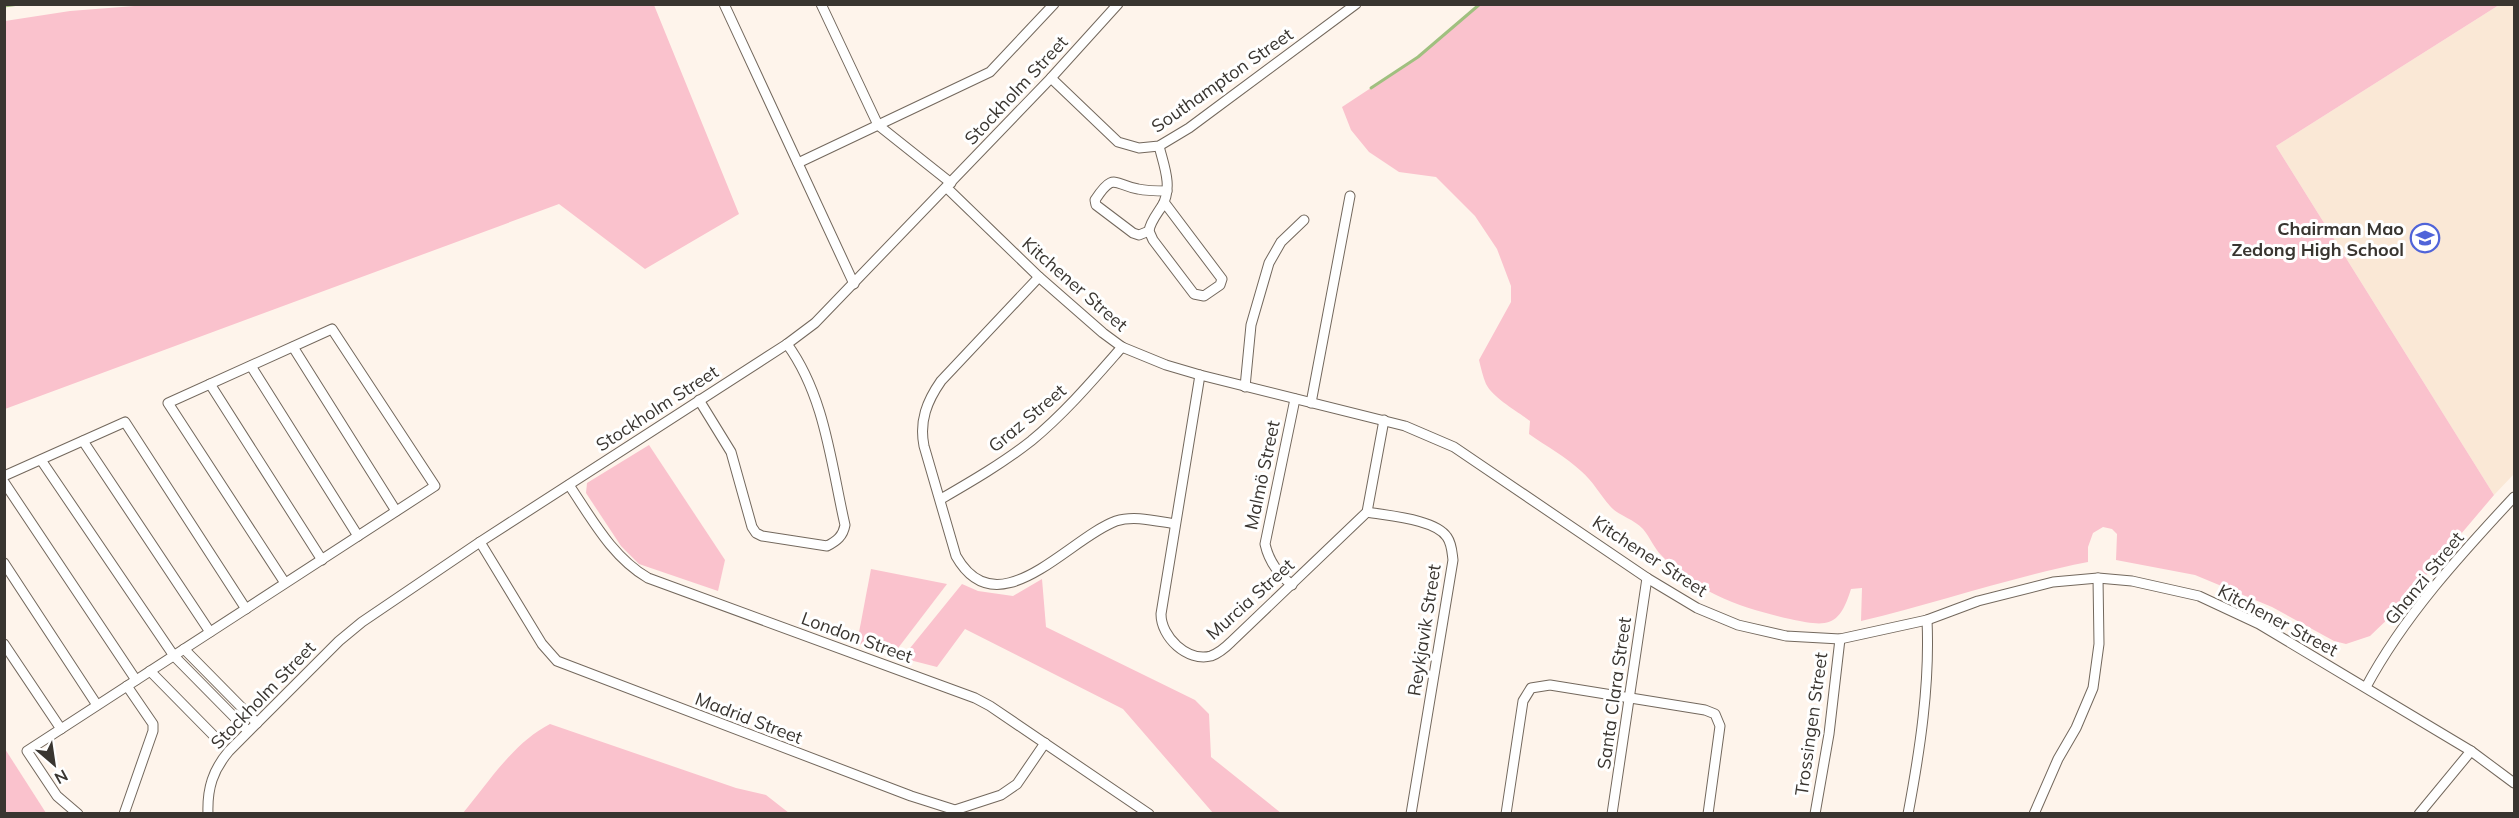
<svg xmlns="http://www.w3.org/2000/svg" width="2519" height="818" font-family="Mulish,sans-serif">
<rect width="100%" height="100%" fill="#fef4eb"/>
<path fill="#fae8d6" d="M2499,5H2514V474L2494,495L2276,146Z"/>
<g fill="#fac2cd">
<path d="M160,4L654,5L739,214L645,269L559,204L5,409V21L70,11Z"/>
<path d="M1480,4L2499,5L2276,146L2494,495L2394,613L2370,636L2346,644L2334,641L2272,607L2195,575L2116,560L2117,534L2112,529L2103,527L2093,533L2088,547V562C2011,577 1937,603 1861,621L1862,588L1851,589C1839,628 1827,627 1790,619C1741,608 1697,593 1661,555C1654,548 1650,537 1643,529C1634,519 1617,515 1610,506C1600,495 1593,481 1581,471C1566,457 1546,446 1529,434L1530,421C1517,411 1493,398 1486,384C1483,377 1481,368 1479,360L1511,302V286L1497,249L1475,216L1436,177L1399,172L1369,152L1351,130L1342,107L1418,57Z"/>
<path d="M649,445L725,560L718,591L639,564L621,546L586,493L587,483Z"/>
<path d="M871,569L947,584L892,656L857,643Z"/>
<path d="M1042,579L1046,627L1195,700L1209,714L1211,757L1281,813H1213L1123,709L965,629L937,667L902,658L962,584L978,591L1013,596Z"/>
<path d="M550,724L736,788L766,795L789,813H463C488,783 514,742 550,724Z"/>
<path d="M5,749L46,813H5Z"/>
</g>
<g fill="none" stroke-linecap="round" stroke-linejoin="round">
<g stroke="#a0c07f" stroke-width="3">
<path d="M4,6L19,4"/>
<path d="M1371,88L1418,57L1480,4"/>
</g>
<g stroke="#73685d" stroke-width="11">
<g id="street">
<path d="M724,4L854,284"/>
<path d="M821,4L878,125L951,183"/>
<path d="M1051,78L1118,142L1139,148L1159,146L1189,128L1356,4"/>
<path d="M1159,146C1164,166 1173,187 1162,206C1157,214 1150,222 1149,231L1153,240L1194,294L1204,296L1220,285L1222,279L1164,202"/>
<path d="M798,163L990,72L1054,4"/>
<path d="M947,188L1039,277L1103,333L1122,347L1166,365L1200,375L1405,426L1454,447L1647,578L1697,608L1738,625L1786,636L1840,639L1927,620L1978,601L2053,582L2098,578L2132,581L2199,596L2259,624L2471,751L2514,783"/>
<path d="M1149,231L1139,235L1133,233L1096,205L1095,200C1114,171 1114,185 1138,189C1147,191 1157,191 1167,191"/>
<path d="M1039,277L941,381C927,401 919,421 924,446L956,556C998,630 1069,538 1116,521C1134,515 1156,521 1175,524"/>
<path d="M293,347L396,511"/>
<path d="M251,366L358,536"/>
<path d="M1200,375L1161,614C1161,637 1187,662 1211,656C1219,653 1225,648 1231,642L1367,512L1384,420"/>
<path d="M210,384L322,560"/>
<path d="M1245,387L1251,325L1269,263L1281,242L1304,220"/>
<path d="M699,400L731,452L752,527L756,533L762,536L827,546C837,541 843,536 845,525C831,464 825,396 787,344"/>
<path d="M1311,403L1350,196"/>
<path d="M83,441L210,632"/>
<path d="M41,460L174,656L248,731"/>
<path d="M4,476L125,422L246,609"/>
<path d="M4,482L136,680"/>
<path d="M569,485C592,519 612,557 648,578L975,698L990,706L1149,814"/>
<path d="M941,499C972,481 1003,463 1031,441C1065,413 1093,380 1122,347"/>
<path d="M1367,512C1388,516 1435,519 1447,537C1452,544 1452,553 1453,560L1411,814"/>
<path d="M480,542L542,644L557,661L911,796L955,810L1001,795L1017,784L1045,743"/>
<path d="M4,563L97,705"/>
<path d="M1292,585C1278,574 1269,562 1265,544L1295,399"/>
<path d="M4,644L61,729"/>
<path d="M184,649L257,723"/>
<path d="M150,671L218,740"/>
<path d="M2366,687C2404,616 2460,555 2514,497"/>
<path d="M78,814L57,796L27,751C163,662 299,574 435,486L332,329L168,403L285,583"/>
<path d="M124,814L153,731V724L127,686"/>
<path d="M208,814C207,788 213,770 229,751L339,641L362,622L480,542L787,344L815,323L1051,78L1118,4"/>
<path d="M1506,814L1523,701L1531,688L1550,685L1705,710L1715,714L1720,726L1708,814"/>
<path d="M1612,814L1647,578"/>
<path d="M1815,814L1829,734L1840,639"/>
<path d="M1908,814C1920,750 1930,684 1927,620"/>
<path d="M2034,814L2058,759L2076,728L2093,688L2099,644L2098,578"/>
<path d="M2419,814L2471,751"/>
</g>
</g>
<use href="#street" stroke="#fff" stroke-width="9"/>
</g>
<defs>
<g id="school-ring" transform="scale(1.5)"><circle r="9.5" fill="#fff" stroke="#5064d9" stroke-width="1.5"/><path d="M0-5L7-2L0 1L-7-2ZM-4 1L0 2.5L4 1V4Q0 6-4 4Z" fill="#5064d9"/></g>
</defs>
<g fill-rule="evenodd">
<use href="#school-ring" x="2425" y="238"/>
</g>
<g text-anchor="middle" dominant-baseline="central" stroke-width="6" stroke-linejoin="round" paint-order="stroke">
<g font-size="18" fill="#393530" stroke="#fff">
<text transform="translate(1222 80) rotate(-35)">Southampton Street</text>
<text transform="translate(1016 90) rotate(-47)">Stockholm Street</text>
<text transform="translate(1075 284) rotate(41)">Kitchener Street</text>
<text transform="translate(657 408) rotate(-33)">Stockholm Street</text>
<text transform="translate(1027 418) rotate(-40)">Graz Street</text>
<text transform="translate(1262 475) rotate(-78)">Malmö Street</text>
<text transform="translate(1650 556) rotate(33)">Kitchener Street</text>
<text transform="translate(2424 578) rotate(-51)">Ghanzi Street</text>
<text transform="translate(1250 599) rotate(-42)">Murcia Street</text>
<text transform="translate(2278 620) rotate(28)">Kitchener Street</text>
<text transform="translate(1424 630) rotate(-81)">Reykjavik Street</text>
<text transform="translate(857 637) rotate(20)">London Street</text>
<text transform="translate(1614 693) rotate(-82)">Santa Clara Street</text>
<text transform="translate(263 695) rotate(-46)">Stockholm Street</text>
<text transform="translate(749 718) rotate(21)">Madrid Street</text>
<text transform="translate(1811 724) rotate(-82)">Trossingen Street</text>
</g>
<g font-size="18" font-weight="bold" fill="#393530" stroke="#fff" text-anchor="end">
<text x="2404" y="228">Chairman Mao<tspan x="2404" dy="21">Zedong High School</tspan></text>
</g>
</g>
<rect width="2519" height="818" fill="none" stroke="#393530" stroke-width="12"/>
<g transform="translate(54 764) rotate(151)" stroke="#ffffff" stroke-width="4.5" paint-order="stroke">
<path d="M0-4.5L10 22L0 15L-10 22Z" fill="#393530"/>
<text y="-9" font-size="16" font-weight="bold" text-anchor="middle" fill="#393530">N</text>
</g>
</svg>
